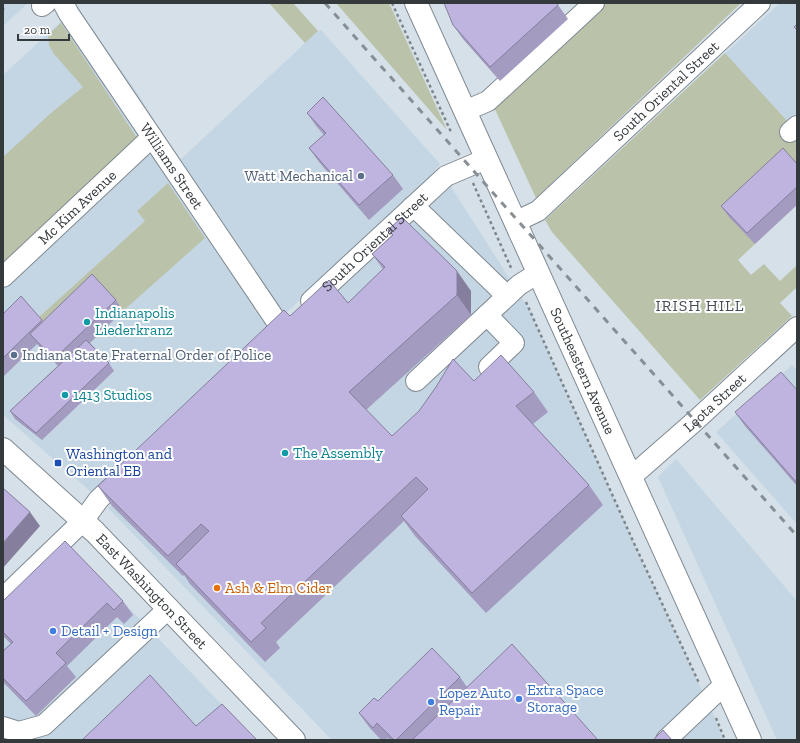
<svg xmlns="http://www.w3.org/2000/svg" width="800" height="743" font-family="'Zilla Slab',serif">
<rect width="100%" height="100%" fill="#d5e0e8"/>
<g fill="#c4d6e3">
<path d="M3,3H28L3,26Z"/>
<path d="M780,3H797V126L790,132L719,59Z"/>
<path d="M78,6L84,18L138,94L161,132L180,160L318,31L321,30L440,164L426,182L336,267L91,492L3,415V75Z"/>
<path d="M451,187L529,309L633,541L725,740H332L108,508L406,226Z"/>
<path d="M792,365L797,371V524L716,432Z"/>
<path d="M676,459L797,601V740H777L658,477Z"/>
<path d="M73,549L148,628L256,740H3V619Z"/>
</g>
<g fill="#bac3a9">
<path d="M269,3H293L318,31L305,43Z"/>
<path d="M336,3H389L447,130Z"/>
<path d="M604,3H741L536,198L493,105Z"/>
<path d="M61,23L137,138L3,265V157L51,113L83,87L54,54L49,45L48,35Z"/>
<path d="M725,53L789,123L797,116V166L755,244L738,260L751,275L764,264L780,281L797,265V287L780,303L792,316L700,400L552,232L545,220Z"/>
<path d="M168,183L205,238L123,311L51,332L38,318L145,221L137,211Z"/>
</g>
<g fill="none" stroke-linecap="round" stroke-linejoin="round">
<g stroke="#808a92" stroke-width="22">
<g id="minor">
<path id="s1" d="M63,3L69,14L281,328"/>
<path d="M42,6L46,3"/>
<path d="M465,111L488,101L594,3"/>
<path d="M790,132L797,126"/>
<path d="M412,207L421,213L507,296"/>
<path id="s2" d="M515,222L538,211L760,3"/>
<path id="s3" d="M3,277L152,137"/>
<path id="s4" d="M311,301L446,176L486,159"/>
<path d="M487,315L514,343L489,367"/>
<path d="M416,381L519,285L538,273"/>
<path id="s5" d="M631,477L695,421L797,327"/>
<path d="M3,598L83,521L99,499L124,476"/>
<path d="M3,727L19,732L44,725L169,608"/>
<path d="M666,740L725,684"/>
</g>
</g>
<g stroke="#808a92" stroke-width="24">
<g id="major">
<path id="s6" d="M416,3L750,740"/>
<path id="s7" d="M3,449L95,532L294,740"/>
</g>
</g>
<g stroke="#7e868b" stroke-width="2.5" stroke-dasharray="3 3" stroke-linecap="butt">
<path d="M392,3L451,132"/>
<path d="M473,183L512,270"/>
<path d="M526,302L633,541L699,683"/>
<path d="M716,718L725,740"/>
</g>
<use href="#minor" stroke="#fff" stroke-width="20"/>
<use href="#major" stroke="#fff" stroke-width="22"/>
<path stroke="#878f95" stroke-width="3" stroke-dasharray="7 7" stroke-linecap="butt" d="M325,3L797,536"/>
</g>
<g fill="#a39bc0">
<path d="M558,5L568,19L500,81L463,39L453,25Z"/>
<path d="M3,6L5,9L3,11Z"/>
<path d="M307,113L393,175L403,189L369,220L319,162L309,148L324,135L317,127Z"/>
<path d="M797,164V205L755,244L729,217L721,206Z"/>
<path d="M388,230L471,291V315L366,410L392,436L474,381L534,392L548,412L533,424L589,485L603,505L486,613L415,536L404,521L276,642L280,648L265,662L190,584L184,575L183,576L112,506L98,486L348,303L383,269L372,254L392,235Z"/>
<path d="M21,296L43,322L116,300L123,311L90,343L109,363L114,371L42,440L15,419L10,411L58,366L37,344L3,377V314Z"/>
<path d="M797,390V486L745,426L735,412Z"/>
<path d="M3,601H123L133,615L124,624L117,617L67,666L76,677L36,716L3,682V651L11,644L3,636Z"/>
<path d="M460,677L467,687L599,740H390L387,738L385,740H381L369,727L359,713L378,701Z"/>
</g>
<g fill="#857e9c">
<path d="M457,271L471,291V315L457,295Z"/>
<path d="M30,512L40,526L3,568V543Z"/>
</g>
<g fill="#beb4df" stroke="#857e9c">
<path d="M444,3H557L558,5L490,67L453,25Z"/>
<path d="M797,24V30L794,27Z"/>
<path d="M323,97L393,175L359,205L309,148L326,133L307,113Z"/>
<path d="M783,148L797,164V187L747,233L721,206Z"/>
<path d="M402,217L457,271V295L349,392L392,436L419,411L436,387L453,359L474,381L501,355L534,392L516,406L589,485L472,593L401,516L428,489L416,477L261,623L266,628L251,642L176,564L209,531L201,524L168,556L98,486L284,310L290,316L329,280L348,303L385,267L372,254L393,235L388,230Z"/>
<path d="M92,274L116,300L54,359L30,334Z"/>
<path d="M21,296L42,320L3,358V314Z"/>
<path d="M86,340L109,363L36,433L10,411Z"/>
<path d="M781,372L797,390V483L735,412Z"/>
<path d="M3,488L30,512L3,543Z"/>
<path d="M65,541L123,601L114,610L107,603L56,653L66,663L26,701L3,678V651L13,642L3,632V601Z"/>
<path d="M512,644L598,740H412Z"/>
<path d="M432,648L460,677L396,740H394L377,723L373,728L359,713L374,698L378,701Z"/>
<path d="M150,675L196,726L222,704L257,740H82Z"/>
<path d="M663,730L672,740H653Z"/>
</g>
<g fill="#5c6f8a" stroke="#fff" stroke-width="1.5">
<circle cx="361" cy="176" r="4"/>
<circle cx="14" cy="355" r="4"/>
</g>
<g fill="#0f9aa8" stroke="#fff" stroke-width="1.5">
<circle cx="87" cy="322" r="4"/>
<circle cx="65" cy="395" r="4"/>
<circle cx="285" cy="453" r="4"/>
</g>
<rect fill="#1a4fb4" stroke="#fff" stroke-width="1.5" x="54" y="459" width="8" height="8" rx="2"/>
<circle fill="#e8710a" stroke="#fff" stroke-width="1.5" cx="217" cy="588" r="4"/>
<g fill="#3f7fe0" stroke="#fff" stroke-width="1.5">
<circle cx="53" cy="631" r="4"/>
<circle cx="519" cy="699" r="4"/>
<circle cx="431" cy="702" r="4"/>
</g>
<g text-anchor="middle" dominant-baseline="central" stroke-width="4" stroke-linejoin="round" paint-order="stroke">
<g font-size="15" fill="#34393c" stroke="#fff">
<text stroke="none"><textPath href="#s2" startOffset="201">South Oriental Street</textPath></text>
<text stroke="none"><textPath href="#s1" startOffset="196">Williams Street</textPath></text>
<text stroke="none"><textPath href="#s3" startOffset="102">Mc Kim Avenue</textPath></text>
<text stroke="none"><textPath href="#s4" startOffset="87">South Oriental Street</textPath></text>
<text stroke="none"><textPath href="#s6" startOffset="404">Southeastern Avenue</textPath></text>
<text stroke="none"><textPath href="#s5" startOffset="112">Leota Street</textPath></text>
<text stroke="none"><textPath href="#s7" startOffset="206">East Washington Street</textPath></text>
</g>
<g font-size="15" fill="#4e5e75" stroke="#fff" text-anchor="end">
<text x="353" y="176">Watt Mechanical</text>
<text x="22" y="355" text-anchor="start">Indiana State Fraternal Order of Police</text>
</g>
<g font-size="15" fill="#0d838f" stroke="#fff" text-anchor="start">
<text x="95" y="313">Indianapolis<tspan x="95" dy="17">Liederkranz</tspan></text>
<text x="73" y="395">1413 Studios</text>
<text x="293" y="453">The Assembly</text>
</g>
<g font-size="15" fill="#164399" stroke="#fff" text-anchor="start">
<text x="66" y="454">Washington and<tspan x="66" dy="17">Oriental EB</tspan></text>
</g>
<g font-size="15" fill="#c56008" stroke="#fff" text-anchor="start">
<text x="225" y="588">Ash &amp; Elm Cider</text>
</g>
<g font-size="15" fill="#366cbe" stroke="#fff" text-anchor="start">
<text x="61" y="631">Detail + Design</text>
<text x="527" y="690">Extra Space<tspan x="527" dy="17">Storage</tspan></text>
<text x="439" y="693">Lopez Auto<tspan x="439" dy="17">Repair</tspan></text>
</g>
<g font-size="16" letter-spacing="1" fill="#464f56" stroke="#fff">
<text x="700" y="305">IRISH HILL</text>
</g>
</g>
<rect width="800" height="743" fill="none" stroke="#34393c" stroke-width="8"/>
<path d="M18 34v6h51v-6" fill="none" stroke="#34393c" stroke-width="2"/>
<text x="24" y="34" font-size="12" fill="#34393c" stroke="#ffffff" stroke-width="3" paint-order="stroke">20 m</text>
</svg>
